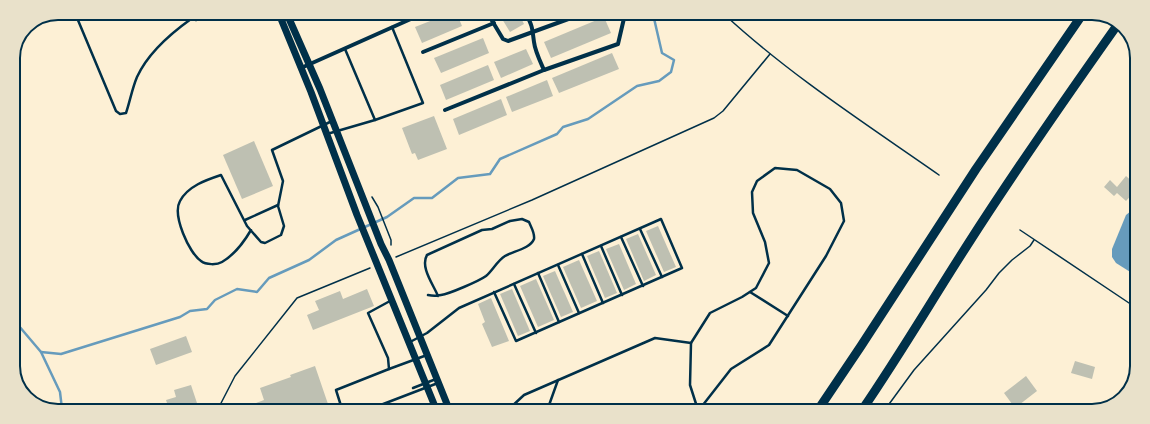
<svg xmlns="http://www.w3.org/2000/svg" width="1150" height="424" font-family="'Space Grotesk',sans-serif">
<rect width="100%" height="100%" fill="#fdf0d5"/>
<path fill="#669bbc" d="M1136,207L1135,275L1116,263L1112,257V249L1126,215Z"/>
<g fill="none" stroke-linecap="round" stroke-linejoin="round">
<g stroke="#669bbc" stroke-width="2.5">
<path d="M13,319L41,352L60,392L62,409"/>
<path d="M41,352L61,354L180,317L190,311L207,309L215,300L237,289L257,292L269,278L309,260L336,240L387,217L414,198H432L458,178L490,174L500,159L557,134L563,127L588,119L637,86L659,81L671,72L674,60L662,53L653,14"/>
</g>
</g>
<g fill="#bec0b2">
<path d="M383,14H394L385,18Z"/>
<path d="M448,14H457L462,26L422,43L415,27Z"/>
<path d="M499,14H519L524,24L510,32Z"/>
<path d="M536,14H548L540,19Z"/>
<path d="M604,17L611,33L551,58L544,42Z"/>
<path d="M483,38L489,53L441,73L434,58Z"/>
<path d="M526,49L533,64L501,78L494,62Z"/>
<path d="M612,53L619,69L559,93L552,78Z"/>
<path d="M488,65L494,80L446,100L440,85Z"/>
<path d="M547,80L553,96L512,112L506,97Z"/>
<path d="M501,99L507,115L459,135L453,119Z"/>
<path d="M434,116L447,149L418,160L415,153L412,154L402,128Z"/>
<path d="M254,141L273,186L242,199L223,155Z"/>
<path d="M1126,176L1136,185V190L1126,201L1117,193L1114,196L1104,187L1110,180L1117,187Z"/>
<path d="M658,226L676,267L664,272L646,231Z"/>
<path d="M638,234L656,275L644,281L626,239Z"/>
<path d="M619,244L636,284L624,290L606,249Z"/>
<path d="M599,251L617,293L605,298L587,256Z"/>
<path d="M579,260L597,301L581,308L563,267Z"/>
<path d="M555,271L573,312L561,317L543,276Z"/>
<path d="M536,279L554,320L538,327L520,286Z"/>
<path d="M367,289L374,306L313,330L307,315L319,310L315,301L340,291L343,299Z"/>
<path d="M512,289L530,331L518,336L500,294Z"/>
<path d="M491,298L509,341L492,347L482,324L485,322L478,304Z"/>
<path d="M186,336L192,352L156,365L150,349Z"/>
<path d="M1075,361L1095,367L1092,379L1071,373Z"/>
<path d="M315,366L328,404L313,409H249L248,406L264,400L260,388L291,377L290,375Z"/>
<path d="M1026,376L1037,391L1015,408L1004,393Z"/>
<path d="M191,385L199,409H169L166,400L176,397L174,390Z"/>
<path d="M420,404L422,409H403L408,407L409,408Z"/>
</g>
<g fill="none" stroke-linecap="round" stroke-linejoin="round">
<g stroke="#003049" stroke-width="1.5">
<path d="M725,15C790,75 866,124 939,175"/>
<path d="M372,197L378,207L391,240V245"/>
<path d="M1020,230L1135,307"/>
<path d="M396,257L532,200L714,118L723,111L770,54"/>
<path d="M218,409L235,376L297,298L370,268"/>
<path d="M884,411L914,370L986,290L999,273L1012,260L1030,246L1034,240"/>
</g>
<g stroke="#003049" stroke-width="2.5">
<path d="M75,13L116,111L120,114L126,113C130,101 132,89 137,77C148,53 170,34 191,19"/>
<path d="M177,13L196,20L213,13"/>
<path d="M345,49L375,120"/>
<path d="M327,134L375,120L423,103L392,27"/>
<path d="M245,220L278,205"/>
<path d="M640,229L662,277"/>
<path d="M251,230C244,242 234,255 222,262C217,265 206,265 201,261C189,253 172,215 180,201C188,186 206,180 221,175L247,226L261,242L265,243L281,235L284,226L278,206L283,181L272,150L332,121"/>
<path d="M621,237L643,286"/>
<path d="M601,246L622,295"/>
<path d="M582,254L603,303"/>
<path d="M558,265L579,313"/>
<path d="M538,273L559,322"/>
<path d="M514,284L536,333"/>
<path d="M750,292L788,316"/>
<path d="M428,295C433,296 436,296 441,295C449,294 479,281 486,276C493,270 497,261 505,256C513,251 530,249 534,239C535,233 531,227 529,222L522,219L510,221L492,229L482,230L427,255C420,267 433,284 438,296"/>
<path d="M410,342L427,333L459,308L661,219L682,268L516,341L494,292"/>
<path d="M691,343L690,385L698,410"/>
<path d="M389,369L427,355"/>
<path d="M413,388L436,379"/>
<path d="M511,408C524,403 534,405 548,408L549,410"/>
<path d="M548,408L558,380"/>
<path d="M342,409L336,390L389,369L388,358L368,313L390,301"/>
<path d="M377,409L378,406L438,383"/>
<path d="M509,409L524,395L655,338L691,343L710,313L742,297L756,288L769,263L765,242L753,213L752,192L757,181L775,168L797,170L830,189L841,203L844,221L826,256L769,345L731,369L699,410"/>
</g>
<g stroke="#003049" stroke-width="4">
<path d="M488,14L503,39L508,41L582,14"/>
<path d="M526,14C533,27 532,28 534,42C535,51 540,61 544,70"/>
<path d="M423,52L494,23"/>
<path d="M301,68L422,14"/>
<path d="M445,110L544,70L618,44L625,14"/>
</g>
<g stroke="#003049" stroke-width="7">
<path d="M279,14L311,92L357,215L436,409"/>
<path d="M287,14L320,89L381,244L389,260L449,409"/>
</g>
<g stroke="#003049" stroke-width="9">
<path d="M818,410L861,346L976,169L1082,15"/>
<path d="M862,410C899,356 932,300 968,244C1016,169 1067,96 1118,24"/>
</g>
</g>
<path d="M0 0H1150V424H0ZM58 20H1092A38 38 0 0 1 1130 58V366A38 38 0 0 1 1092 404H58A38 38 0 0 1 20 366V58A38 38 0 0 1 58 20Z" fill="#e9e1ca" fill-rule="evenodd"/>
<path fill="none" stroke="#003049" stroke-width="2" d="M58 20H1092A38 38 0 0 1 1130 58V366A38 38 0 0 1 1092 404H58A38 38 0 0 1 20 366V58A38 38 0 0 1 58 20Z"/>
</svg>
